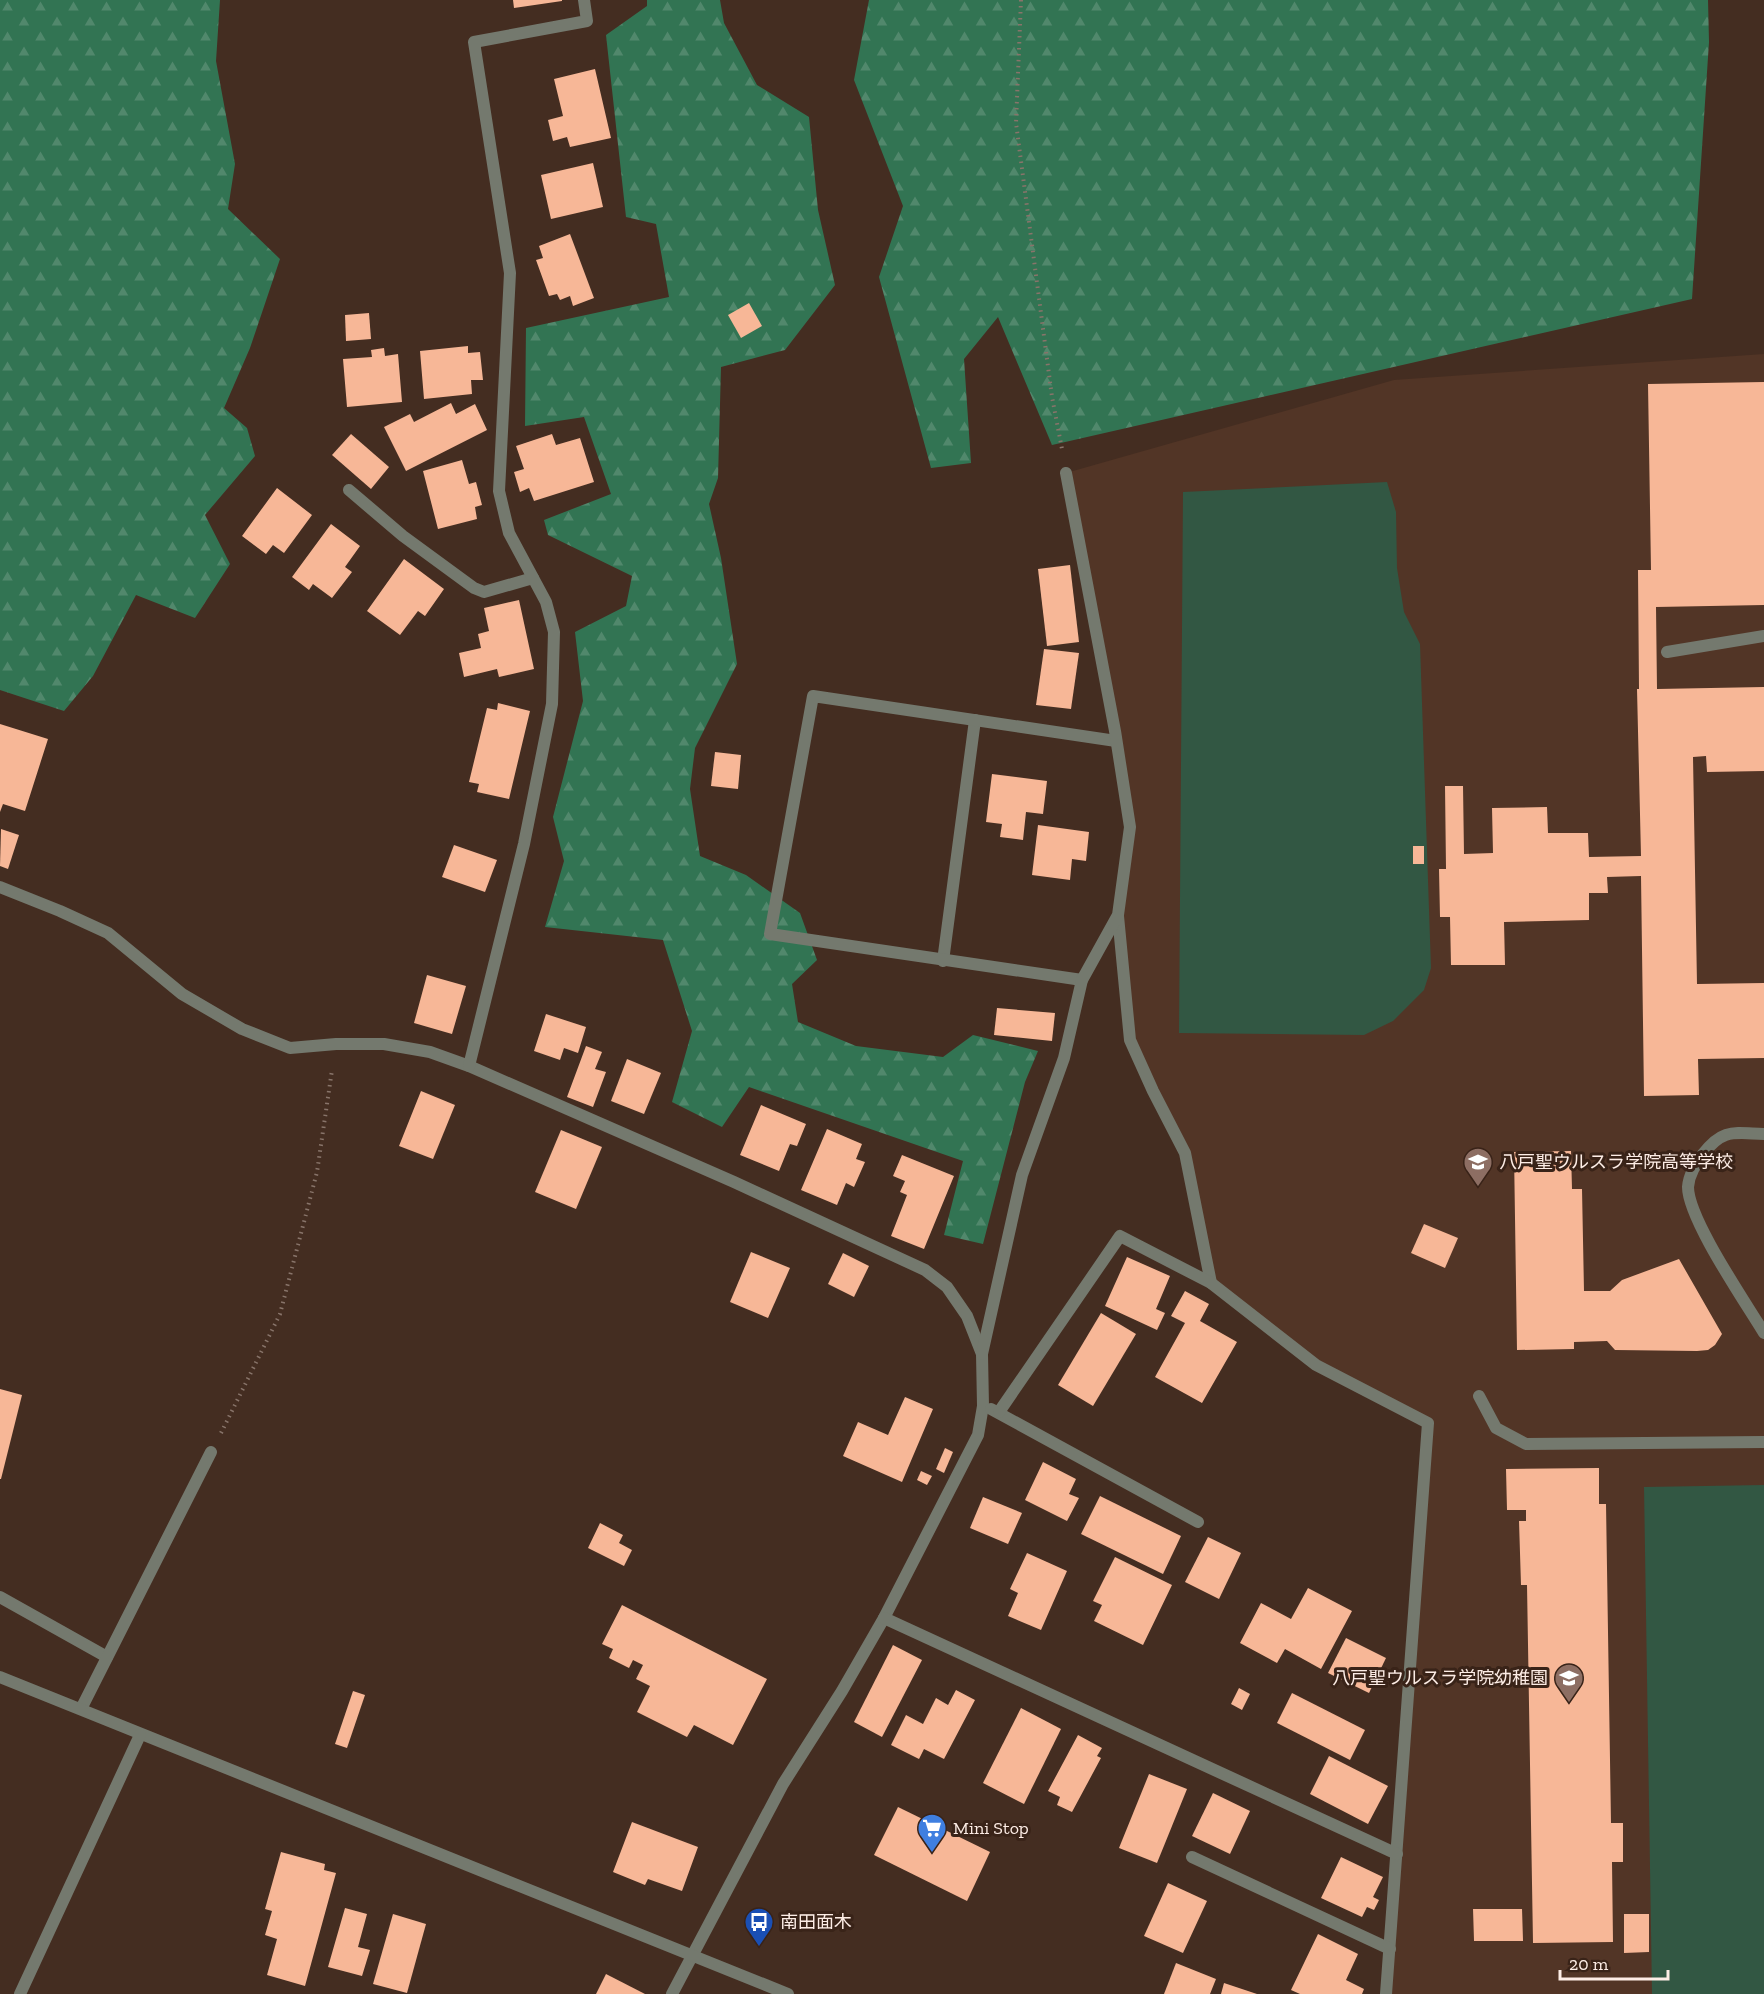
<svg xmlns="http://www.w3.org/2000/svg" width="1764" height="1994" font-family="'Zilla Slab','Noto Sans JP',serif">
<defs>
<pattern id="forest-firs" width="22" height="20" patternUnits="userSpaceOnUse" patternTransform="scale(1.5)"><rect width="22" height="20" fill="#327453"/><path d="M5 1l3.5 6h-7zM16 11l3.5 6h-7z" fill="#51886c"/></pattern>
</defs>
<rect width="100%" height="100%" fill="#442d21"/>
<path fill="#523526" d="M1764,354V1994H1386L1428,1423L1316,1365L1211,1283L1185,1153L1130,1040L1118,915L1130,827L1066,473L1394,380Z"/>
<g fill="url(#forest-firs)">
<path d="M0,0H220L216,61L235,164L228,209L280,259L250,348L224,408L247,428L255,456L205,515L230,564L195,618L136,595L93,676L64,711L0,690Z"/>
<path d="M647,0H720L724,23L757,85L809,117L818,210L835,285L785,350L721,367L718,478L709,504L721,558L737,664L695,748L690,789L700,856L746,875L800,913L817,960L792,984L798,1022L856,1046L943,1057L973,1035L1038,1051L1025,1082L983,1244L944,1235L963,1161L749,1087L722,1127L672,1102L692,1031L663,940L545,927L564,861L553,817L583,701L575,632L626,606L632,576L548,535L544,520L611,494L584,417L525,426L526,328L669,297L656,224L626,217L606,35L647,6Z"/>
<path d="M869,0H1708L1709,42L1692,299L1052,445L998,317L964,359L971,463L931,468L879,277L903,206L854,80Z"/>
</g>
<g fill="#325743">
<path d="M1387,482L1396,512L1397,568L1404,612L1420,644L1431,968L1424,990L1393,1021L1364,1035L1179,1033L1183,492Z"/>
<path d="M1764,1485V1994H1652L1644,1487Z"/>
</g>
<g fill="#f7b797">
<path d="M513,0H562V1L514,8Z"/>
<path d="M595,69L611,138L570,147L567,137L553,141L548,120L563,116L554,79Z"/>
<path d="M593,163L603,207L551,219L541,175Z"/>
<path d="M570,234L594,298L573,306L570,296L560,300L557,294L549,296L536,260L543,258L539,246Z"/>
<path d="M749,303L762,326L741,338L728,315Z"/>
<path d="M369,313L371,339L346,341L345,315Z"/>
<path d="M468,346V353L480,352L483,380H471L472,394L424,399L420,351Z"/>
<path d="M384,348L385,356L398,354L402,402L347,407L343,359L372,357L371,350Z"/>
<path d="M1764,382V605L1656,607L1657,689L1764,687V771L1707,772L1706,756L1693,757L1697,984L1764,983V1058L1698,1059L1699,1095L1644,1096L1641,876L1607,877L1608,893H1589V920L1504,922L1505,965H1451L1450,917H1440L1439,869H1446L1445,786H1463L1464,854L1493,853L1492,808L1547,807L1548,833H1588L1589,857L1641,856L1637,689H1639L1638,570H1651L1648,384Z"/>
<path d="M451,403L456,414L475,404L487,430L406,471L384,427L410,414L414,422Z"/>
<path d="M351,434L389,467L371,489L332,455Z"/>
<path d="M552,434L556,445L580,438L594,482L534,501L529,488L520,492L514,472L524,469L516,446Z"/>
<path d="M462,460L469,484L476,482L482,505L475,507L477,519L438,529L423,471Z"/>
<path d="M277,488L312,515L284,553L273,545L266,554L242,536Z"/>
<path d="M331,524L360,546L345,567L352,572L332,598L313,584L309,590L292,577Z"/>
<path d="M404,559L444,589L425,616L418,611L400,635L367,611Z"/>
<path d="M1070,565L1079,642L1047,646L1038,569Z"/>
<path d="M519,600L534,669L499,677L497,669L464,677L459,653L481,648L478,634L489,631L484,608Z"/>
<path d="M1044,649L1079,653L1071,709L1036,705Z"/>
<path d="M498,703L530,711L509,799L477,792L479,784L469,782L487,708L497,710Z"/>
<path d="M0,724L48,739L25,811L3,804L0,812Z"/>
<path d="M715,752L741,755L738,789L711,786Z"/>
<path d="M992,774L1047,781L1043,814L1026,812L1023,840L1000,837L1002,824L986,822Z"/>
<path d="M1038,825L1089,832L1086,861L1072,859L1070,880L1032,875Z"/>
<path d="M1,829L19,835L8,869L0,866Z"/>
<path d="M454,845L497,860L485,892L442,877Z"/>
<rect x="1413" y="846" width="11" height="18"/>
<path d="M427,975L466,986L452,1034L414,1023Z"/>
<path d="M997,1008L1055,1013L1052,1041L994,1035Z"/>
<path d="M546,1014L586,1027L578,1053L564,1048L560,1060L534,1051Z"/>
<path d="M586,1046L602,1052L595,1069L606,1072L593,1107L567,1097Z"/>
<path d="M627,1059L661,1073L644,1114L611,1101Z"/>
<path d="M421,1091L455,1105L433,1159L399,1146Z"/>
<path d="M761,1105L806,1124L797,1146L790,1144L779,1171L740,1155Z"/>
<path d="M827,1129L862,1144L856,1159L865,1162L854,1187L846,1183L837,1205L801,1190Z"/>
<path d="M561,1130L602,1147L576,1209L535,1192Z"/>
<path d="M1571,1151L1572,1189H1582L1584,1291H1610L1622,1280L1679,1259L1722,1334L1715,1345L1708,1350L1697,1351L1615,1350L1607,1341L1574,1342V1349L1517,1350L1514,1152Z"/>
<path d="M902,1155L954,1176L924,1249L891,1236L907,1195L900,1192L905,1181L893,1176Z"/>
<path d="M1424,1224L1458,1238L1445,1268L1411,1253Z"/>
<path d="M751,1252L790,1268L768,1318L730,1302Z"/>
<path d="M843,1253L869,1266L854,1297L828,1284Z"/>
<path d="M1127,1257L1170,1276L1156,1309L1165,1313L1157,1330L1105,1306Z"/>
<path d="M1185,1291L1209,1304L1200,1321L1237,1342L1202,1403L1155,1377L1185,1323L1171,1316Z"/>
<path d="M1101,1313L1136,1334L1093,1406L1058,1385Z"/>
<path d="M0,1389L22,1395L1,1479H0Z"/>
<path d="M905,1397L933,1409L902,1482L843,1456L858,1422L888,1435Z"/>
<path d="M945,1448L953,1452L944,1473L936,1469Z"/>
<path d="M1043,1462L1076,1479L1069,1494L1079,1498L1067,1521L1025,1500Z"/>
<path d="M1599,1468V1504H1606L1611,1823H1623V1862H1612L1613,1942L1533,1943L1527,1585H1521L1519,1521H1526V1510H1507L1506,1469Z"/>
<path d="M921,1471L932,1476L927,1485L917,1480Z"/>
<path d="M1100,1496L1181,1536L1163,1574L1081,1534Z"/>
<path d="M983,1497L1022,1513L1008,1544L970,1528Z"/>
<path d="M600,1523L623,1535L619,1543L632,1550L624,1566L588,1548Z"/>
<path d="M1208,1537L1241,1553L1219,1599L1185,1582Z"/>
<path d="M1027,1553L1067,1571L1041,1630L1008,1616L1018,1593L1010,1589Z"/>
<path d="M1115,1557L1172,1585L1143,1645L1094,1621L1102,1605L1093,1601Z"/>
<path d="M1308,1588L1352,1611L1321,1669L1285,1649L1277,1663L1240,1643L1261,1603L1291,1619Z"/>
<path d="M622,1605L767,1679L733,1745L694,1725L687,1737L637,1712L650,1686L636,1679L643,1665L633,1660L629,1668L609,1658L613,1649L602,1644Z"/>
<path d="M1346,1638L1386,1658L1369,1693L1328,1673Z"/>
<path d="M893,1645L922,1660L882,1737L854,1722Z"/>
<path d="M1239,1688L1250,1694L1242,1710L1231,1704Z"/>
<path d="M956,1690L975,1700L944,1759L924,1749L919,1759L891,1745L906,1715L923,1724L936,1698L948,1705Z"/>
<path d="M353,1691L365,1695L347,1748L335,1744Z"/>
<path d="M1292,1693L1365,1730L1350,1760L1277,1723Z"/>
<path d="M1021,1708L1061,1729L1024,1804L983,1783Z"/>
<path d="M1078,1735L1102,1748L1097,1756L1101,1758L1072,1812L1057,1805L1060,1797L1048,1791Z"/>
<path d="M1329,1756L1388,1786L1368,1824L1310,1794Z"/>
<path d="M1149,1774L1187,1789L1157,1863L1119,1848Z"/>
<path d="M1213,1793L1250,1811L1230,1854L1192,1836Z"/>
<path d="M898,1807L990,1852L967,1901L874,1855Z"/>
<path d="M632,1822L698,1847L682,1891L648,1879L645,1885L613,1872Z"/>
<path d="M281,1852L325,1864L324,1870L336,1873L305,1986L267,1975L277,1939L265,1935L272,1911L265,1909Z"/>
<path d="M1341,1857L1383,1877L1373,1897L1379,1900L1374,1910L1367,1907L1362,1917L1321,1898Z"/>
<path d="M1168,1883L1207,1901L1183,1953L1144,1936Z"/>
<path d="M345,1908L367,1914L358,1947L370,1950L362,1976L328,1967Z"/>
<path d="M1473,1909H1522L1523,1941H1474Z"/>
<path d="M393,1914L426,1924L407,1993L373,1984Z"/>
<path d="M1624,1914H1649V1952L1624,1953Z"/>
<path d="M1318,1934L1358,1954L1346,1980L1364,1989L1362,1994H1300L1291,1990Z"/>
<path d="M1176,1963L1216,1979L1210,1994H1164Z"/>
<path d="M606,1974L645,1994H596Z"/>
<path d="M1224,1983L1257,1994H1221Z"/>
</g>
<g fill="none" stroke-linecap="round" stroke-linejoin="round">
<g stroke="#88746a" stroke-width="4" stroke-dasharray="1.5 4.5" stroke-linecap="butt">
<path d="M1021,0L1016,123L1052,397L1062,449"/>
<path d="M221,1433L280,1314L317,1172L332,1070"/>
</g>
<g stroke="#74796e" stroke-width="12">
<path d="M1667,652L1764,636"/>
<path d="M1764,1134C1734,1133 1723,1128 1703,1154C1696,1164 1689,1174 1688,1187C1688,1219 1746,1303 1764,1333"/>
<path d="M1479,1396L1496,1428L1526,1444L1764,1442"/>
</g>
<g stroke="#74796e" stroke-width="12">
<path d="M349,490L403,536L474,588L484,592L533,578"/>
<path d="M0,887L60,911L108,933L182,994L242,1029L290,1048L336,1044H384L430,1052L469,1066L734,1182L925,1270L947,1287L967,1316L982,1354L983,1406L978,1435L884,1618L842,1691L783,1784L672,1994"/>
<path d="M1118,916L1130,1040L1153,1091L1185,1153L1211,1283"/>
<path d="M943,961L975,720"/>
<path d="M1082,980L770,934L813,696L1116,741"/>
<path d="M469,1066L524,844L552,704L554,632L546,602L509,533L499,491L510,273L474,42L587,21L584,0"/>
<path d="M982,1354L1022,1175L1064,1058L1082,980L1118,915L1130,827L1115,731L1066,473"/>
<path d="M991,1409L1198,1522"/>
<path d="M999,1412L1120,1236L1211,1283L1316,1365L1428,1423L1386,1994"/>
<path d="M0,1597L107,1657"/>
<path d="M884,1618L1397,1854"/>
<path d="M81,1709L211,1452"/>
<path d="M1192,1857L1390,1949"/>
</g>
<g stroke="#74796e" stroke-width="12">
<path d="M0,1677L788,1994"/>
<path d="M20,1994L140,1735"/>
</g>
</g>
<defs>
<g id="school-pin" transform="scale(1.5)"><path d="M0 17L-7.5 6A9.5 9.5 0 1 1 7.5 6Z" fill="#8d6e63" stroke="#392318"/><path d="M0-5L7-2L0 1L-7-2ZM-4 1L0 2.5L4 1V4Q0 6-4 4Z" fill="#fff"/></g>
<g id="supermarket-pin" transform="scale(1.5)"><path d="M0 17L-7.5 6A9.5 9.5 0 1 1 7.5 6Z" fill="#3f7fe0" stroke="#392318"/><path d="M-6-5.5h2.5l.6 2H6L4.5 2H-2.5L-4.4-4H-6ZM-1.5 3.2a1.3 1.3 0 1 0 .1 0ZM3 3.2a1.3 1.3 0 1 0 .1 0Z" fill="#fff"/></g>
<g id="bus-pin" transform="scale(1.5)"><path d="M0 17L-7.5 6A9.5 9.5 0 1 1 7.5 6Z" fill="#1a4fb4" stroke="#392318"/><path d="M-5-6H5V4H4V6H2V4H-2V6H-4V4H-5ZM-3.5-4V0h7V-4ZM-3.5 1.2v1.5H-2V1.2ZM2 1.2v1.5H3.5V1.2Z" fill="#fff"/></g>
</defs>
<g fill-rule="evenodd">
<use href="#school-pin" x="1478" y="1162"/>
<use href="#school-pin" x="1569" y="1678"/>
<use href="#supermarket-pin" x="932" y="1828"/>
<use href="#bus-pin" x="759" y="1922"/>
</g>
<g text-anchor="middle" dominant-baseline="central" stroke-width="6" stroke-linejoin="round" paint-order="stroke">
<g font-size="18" fill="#fdede6" stroke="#392318" text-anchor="start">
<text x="1499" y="1162">八戸聖ウルスラ学院高等学校</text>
<text x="1548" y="1678" text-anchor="end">八戸聖ウルスラ学院幼稚園</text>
<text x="953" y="1828">Mini Stop</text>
<text x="780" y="1922">南田面木</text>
</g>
</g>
<path d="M1560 1970v9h108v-9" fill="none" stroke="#fdede6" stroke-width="3"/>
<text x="1569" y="1970" font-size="18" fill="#fdede6" stroke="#392318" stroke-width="4.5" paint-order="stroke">20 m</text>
</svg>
